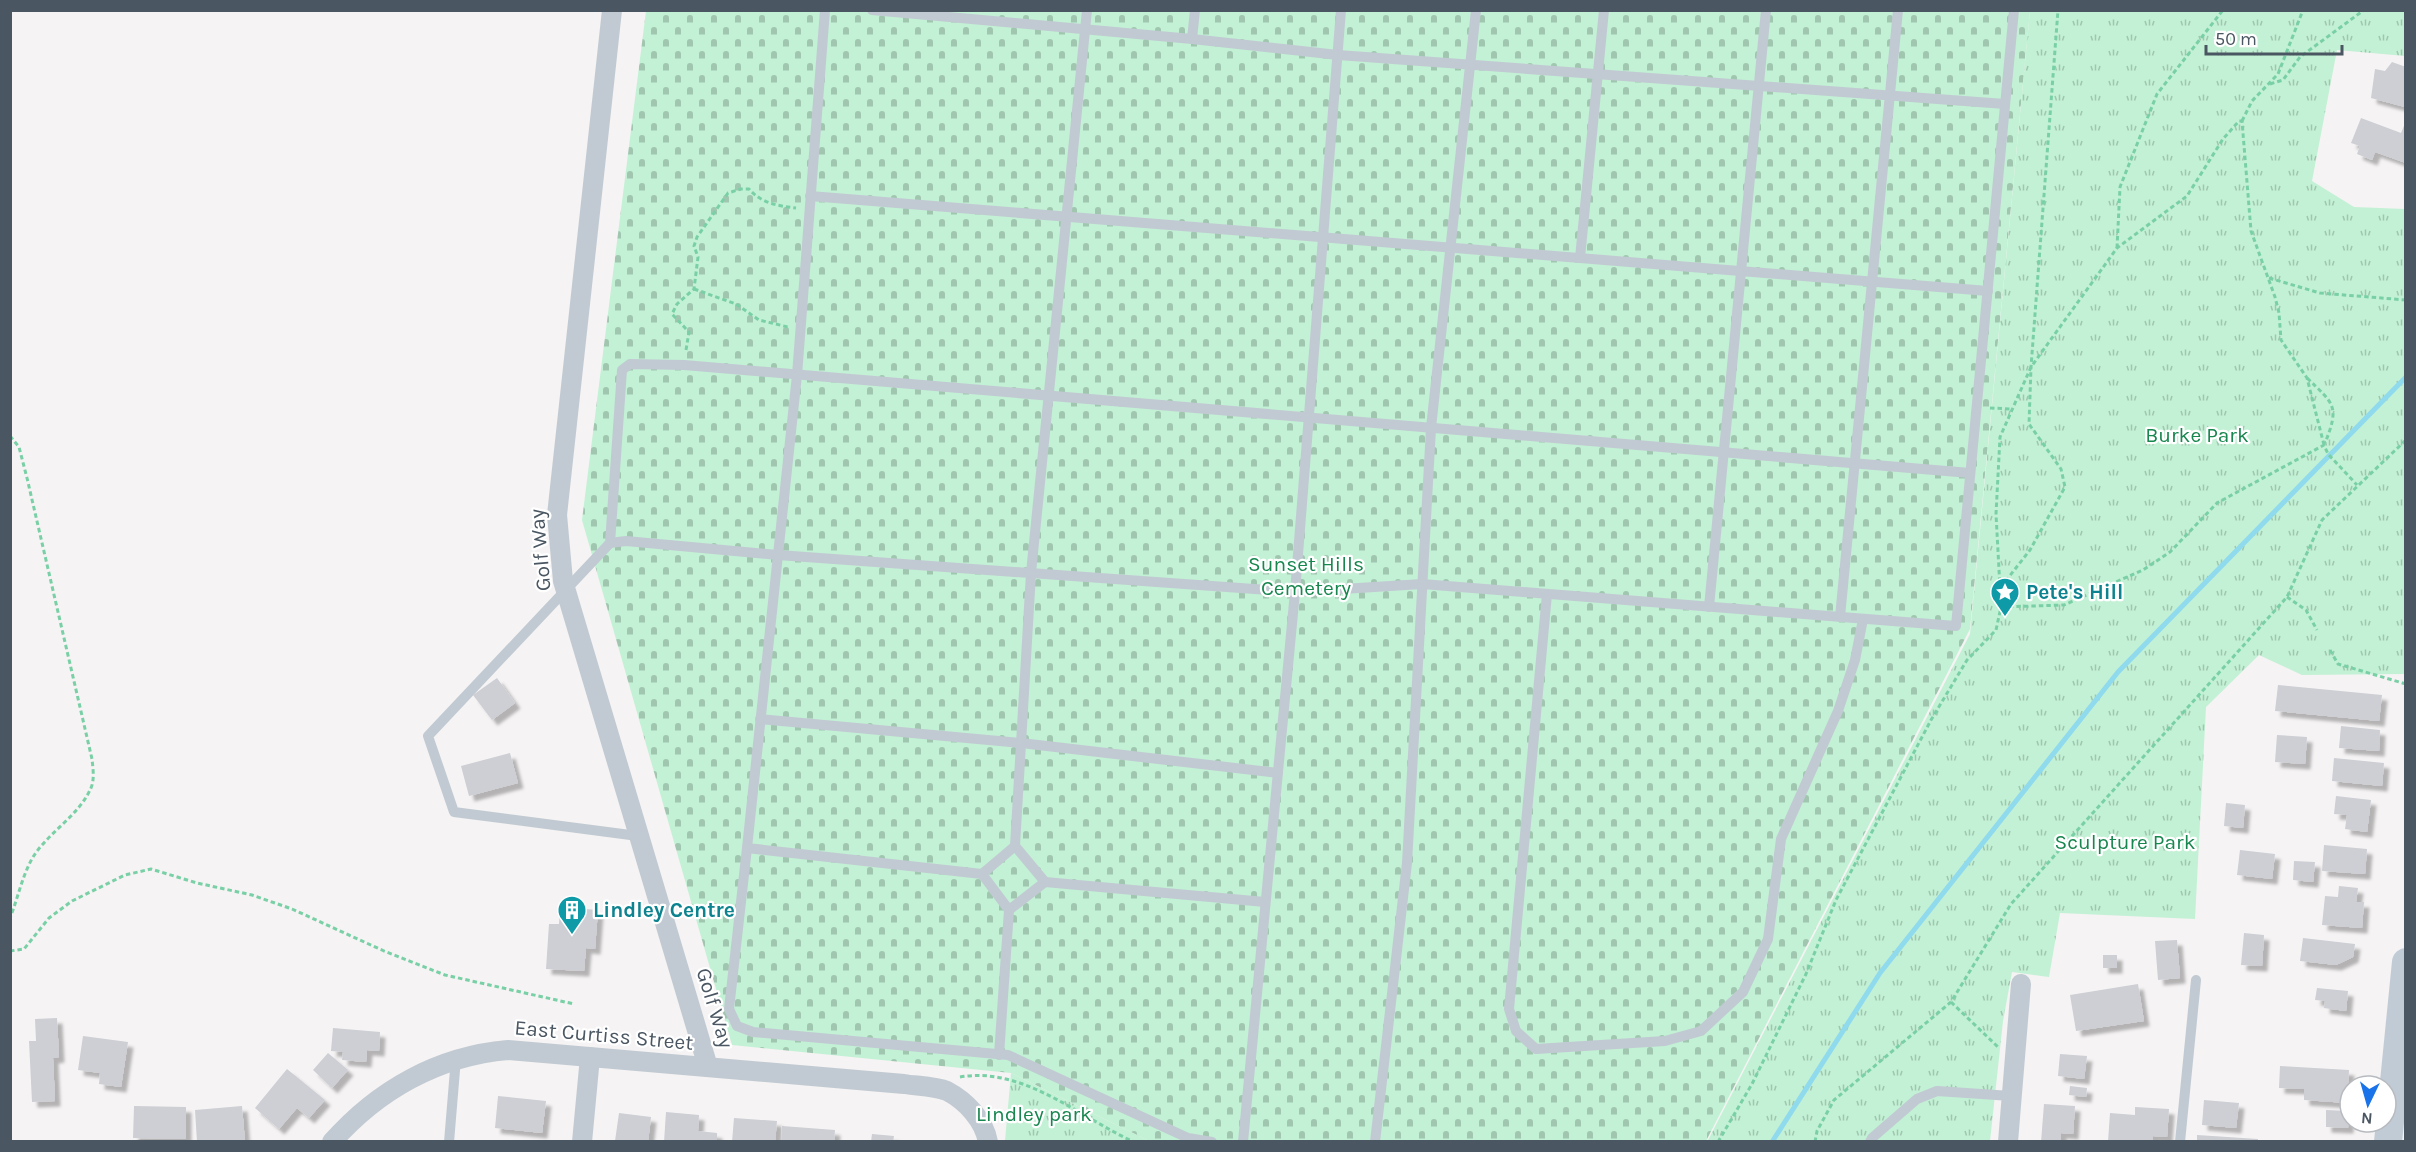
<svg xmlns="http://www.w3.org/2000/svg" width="2416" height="1152" font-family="Karla,sans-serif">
<defs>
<pattern id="cemetery-stones" width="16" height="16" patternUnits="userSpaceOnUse" patternTransform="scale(1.5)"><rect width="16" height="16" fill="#c3f1d5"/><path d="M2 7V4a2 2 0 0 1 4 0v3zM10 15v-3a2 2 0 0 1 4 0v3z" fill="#a0c6b0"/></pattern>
<pattern id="park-tufts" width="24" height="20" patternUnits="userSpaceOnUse" patternTransform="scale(1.5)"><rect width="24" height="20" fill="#c3f1d5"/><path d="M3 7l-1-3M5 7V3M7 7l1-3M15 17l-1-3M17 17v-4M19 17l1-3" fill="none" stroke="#a0c6b0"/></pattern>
<filter id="shadow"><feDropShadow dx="5.5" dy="5.5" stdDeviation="1.5" flood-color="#0004"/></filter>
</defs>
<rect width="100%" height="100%" fill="#f5f3f3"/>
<path fill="url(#cemetery-stones)" d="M646,11H2030L1970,629L1706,1141H1149L1011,1073L732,1045L582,520Z"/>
<g fill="url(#park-tufts)">
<path d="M2030,11H2405V56L2337,50L2312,181L2354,207L2405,209V674L2302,675L2259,655L2206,707L2195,919L2060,913L2049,977L2012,972L2003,1021L1990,1141L1707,1142L1970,634Z"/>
<path d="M1011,1073L1149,1141H1005Z"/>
</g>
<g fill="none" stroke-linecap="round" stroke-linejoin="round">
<path stroke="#90daee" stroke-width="5" d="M1772,1142L1880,973L2118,672L2406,377"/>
</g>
<g fill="#cdcfd5" filter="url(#shadow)">
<path d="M2392,62L2406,67L2405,107L2371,98L2375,69L2385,71Z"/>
<path d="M2361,118L2401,133L2406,121V163L2375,152L2372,160L2357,154L2360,146L2351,143Z"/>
<path d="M497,678L515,703L492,720L473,695Z"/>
<path d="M2278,685L2382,695L2379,721L2275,711Z"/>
<path d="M2341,726L2380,730L2379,751L2339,748Z"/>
<path d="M2277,735L2307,737L2305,764L2275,762Z"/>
<path d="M510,753L518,783L469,796L461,766Z"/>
<path d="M2334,758L2384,763L2382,786L2332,781Z"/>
<path d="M2336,796L2371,800L2367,832L2345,829L2347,815L2334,814Z"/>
<path d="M2226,803L2245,805L2243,828L2224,826Z"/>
<path d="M2324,845L2367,849L2365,874L2322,871Z"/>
<path d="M2240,850L2275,854L2272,879L2237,875Z"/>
<path d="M2294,861L2315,862L2313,882L2293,880Z"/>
<path d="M2339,886L2358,888L2356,902H2364L2362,928L2322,925L2325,896L2338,897Z"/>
<path d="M560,907L598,910L595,949L586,948L584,971L546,969L549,924H559Z"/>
<path d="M2244,933L2264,935L2262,966L2241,965Z"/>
<path d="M2303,938L2355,944L2353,957L2336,965L2300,961Z"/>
<path d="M2177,940L2180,978L2158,980L2155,941Z"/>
<rect x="2103" y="955" width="14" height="13"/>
<path d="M2138,984L2144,1021L2076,1031L2070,995Z"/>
<path d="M2317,988L2348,991L2346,1011L2324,1008L2325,1001L2315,1000Z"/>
<path d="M57,1018L59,1057L53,1058L55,1101L32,1102L29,1041H36L35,1019Z"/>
<path d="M333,1028L380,1032L379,1051L367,1050L366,1062L342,1060L343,1052L331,1051Z"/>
<path d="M83,1036L128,1042L121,1087L99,1084L100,1073L78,1070Z"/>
<path d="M328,1053L348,1070L332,1088L313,1070Z"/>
<path d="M2060,1054L2087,1056L2084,1079L2058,1076Z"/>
<path d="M2280,1066L2349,1070L2347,1103L2304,1100V1089L2279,1088Z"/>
<path d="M287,1069L325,1100L309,1118L297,1108L279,1129L255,1108Z"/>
<path d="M2070,1086L2087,1088L2086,1097L2069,1095Z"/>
<path d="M498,1096L546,1101L542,1133L495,1128Z"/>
<path d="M2204,1100L2239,1103L2236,1128L2202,1125Z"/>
<path d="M2044,1104L2075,1106L2073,1134L2061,1133V1142H2041Z"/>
<path d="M134,1106L186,1107V1139L133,1138Z"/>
<path d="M242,1106L245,1142H197L195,1110Z"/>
<path d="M2135,1107L2169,1109L2167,1137L2153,1136V1142H2108L2110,1113L2135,1115Z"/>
<path d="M2326,1110L2349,1111L2348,1128L2326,1127Z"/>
<path d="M666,1112L699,1115L698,1131L717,1133V1142H664Z"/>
<path d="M619,1113L651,1117L648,1142L615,1141Z"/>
<path d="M734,1118L777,1121L775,1142H732Z"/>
<path d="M782,1126L835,1130L834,1142H781Z"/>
<path d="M872,1134L894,1136L893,1142H871Z"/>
<path d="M2197,1135L2258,1139V1142H2197Z"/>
</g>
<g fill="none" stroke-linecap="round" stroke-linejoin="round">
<g stroke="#7ad0a6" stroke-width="3" stroke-dasharray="4.5 3" stroke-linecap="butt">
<path d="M2270,84L2283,80L2300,57L2364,10"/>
<path d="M2242,121L2252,101L2278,74L2303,10"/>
<path d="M2117,248L2120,187L2157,94L2223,10"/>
<path d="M2269,278L2320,293L2406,300"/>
<path d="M694,289L736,304L759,320L788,327"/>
<path d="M686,350L689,332L672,314L677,304L694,289L698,257L694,246L697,237L728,193L741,189H749C761,203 778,206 796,208"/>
<path d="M2307,378C2334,404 2340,406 2325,443"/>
<path d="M1990,408L2012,409"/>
<path d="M10,436L19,447L27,478L92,759C93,769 95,781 90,790C78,816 48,833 33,857C22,876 18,898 10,918"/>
<path d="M2324,445L2307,378L2281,340L2279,313L2275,297L2251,231L2242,121H2239L2223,139L2187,196L2117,248L2031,367L2000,437L1996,514L2001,607L2064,605L2143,570L2170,552L2217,503L2324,445L2328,454L2357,485"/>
<path d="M2001,587L2030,550L2065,487L2061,469L2029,424L2031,367L2058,10"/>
<path d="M2287,597L2306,610L2317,630"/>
<path d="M2330,650L2338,664L2406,684"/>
<path d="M10,951L24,949L49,918L72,901L125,875L151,869L197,883L252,895L292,909L384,951L445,975L574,1004"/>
<path d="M1951,1002L1998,1047"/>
<path d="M960,1077C1023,1066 1079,1117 1134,1142"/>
<path d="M1718,1142L1752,1084L1806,974L1836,900L1931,720L1967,660L1996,630L2001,607"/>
<path d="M1815,1142L1817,1131L1834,1100L1951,1002L2011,904L2287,597L2322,520L2406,440"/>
</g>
<g stroke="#c1cad2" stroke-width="10">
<path d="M825,10L797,375L747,848L982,874L1015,846L1031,573L1087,10"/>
<path d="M872,10L1192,39L1195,10"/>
<path d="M1341,10L1295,592L1422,584L1956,626L2014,10"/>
<path d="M1192,39L1338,55L2005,104"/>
<path d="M810,196L1988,291"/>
<path d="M1580,258L1604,10"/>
<path d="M610,543L626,541L778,555L1295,592L1243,1142"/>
<path d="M1547,594L1509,1009L1516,1031L1536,1049L1665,1041L1701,1031L1743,992L1768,939L1781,839L1838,711L1855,660L1863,619"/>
<path d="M1709,607L1766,10"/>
<path d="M1840,617L1898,10"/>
<path d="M760,719L1021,743L1278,773"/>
<path d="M638,836L454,812L428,736L610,543L622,370L630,364L684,365L1970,473"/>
<path d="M747,848L729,1009L737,1026L753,1032L1008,1055L1188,1138L1212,1142"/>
<path d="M982,874L1009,910L1045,882L1015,846"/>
<path d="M1045,882L1265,902"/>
<path d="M999,1055L1009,910"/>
<path d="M449,1142L456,1058"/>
<path d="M1375,1142L1407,863L1431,428L1476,10"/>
<path d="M1870,1142L1872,1138L1917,1099L1937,1091L2011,1096"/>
<path d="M2180,1142L2196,980"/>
</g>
<g stroke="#c1cad2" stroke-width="20">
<path d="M612,10L557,515L563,581L708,1067"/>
<path d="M332,1142C378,1090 438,1056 508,1050L904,1084C916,1086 935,1086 947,1091C966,1101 984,1120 988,1142"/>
<path d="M582,1142L590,1057"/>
<path d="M2008,1142L2021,984"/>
</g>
<path stroke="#c1cbd6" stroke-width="28" d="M2388,1142L2406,962"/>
</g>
<defs>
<g id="sight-pin" transform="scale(1.5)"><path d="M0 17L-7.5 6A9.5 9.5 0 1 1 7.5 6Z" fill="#0f9aa8" stroke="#fff"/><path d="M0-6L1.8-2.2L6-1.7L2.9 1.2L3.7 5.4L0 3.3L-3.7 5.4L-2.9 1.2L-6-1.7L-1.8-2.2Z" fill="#fff"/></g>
<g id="building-pin" transform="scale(1.5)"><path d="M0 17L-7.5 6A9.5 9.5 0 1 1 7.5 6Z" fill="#0f9aa8" stroke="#fff"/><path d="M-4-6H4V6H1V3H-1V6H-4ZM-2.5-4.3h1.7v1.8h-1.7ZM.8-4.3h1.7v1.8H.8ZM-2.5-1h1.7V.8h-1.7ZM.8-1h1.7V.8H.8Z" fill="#fff"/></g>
</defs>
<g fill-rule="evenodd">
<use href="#sight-pin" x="2005" y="592"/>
<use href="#building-pin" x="572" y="910"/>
</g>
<g text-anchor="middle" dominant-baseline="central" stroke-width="4.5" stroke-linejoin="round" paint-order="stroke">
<g font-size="21" fill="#17864f" stroke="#fff">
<text x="2197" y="435">Burke Park</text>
<text x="1306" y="564">Sunset Hills<tspan x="1306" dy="24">Cemetery</tspan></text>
<text x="2125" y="842">Sculpture Park</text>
<text x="1034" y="1114">Lindley park</text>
</g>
<g font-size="21" fill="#4a5661" stroke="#fff">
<text transform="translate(540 550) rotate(-95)">Golf Way</text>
<text transform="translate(715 1008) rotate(73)">Golf Way</text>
<text transform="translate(604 1035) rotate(5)">East Curtiss Street</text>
</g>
<g font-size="21" font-weight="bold" fill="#0d838f" stroke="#fff" text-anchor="start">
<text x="2026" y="592">Pete's Hill</text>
<text x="593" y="910">Lindley Centre</text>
</g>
</g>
<rect width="2416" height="1152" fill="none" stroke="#4a5661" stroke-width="24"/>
<g transform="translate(2368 1104) rotate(185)"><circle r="28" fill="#ffffff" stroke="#b7bbc0" stroke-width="1.5"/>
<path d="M0-4.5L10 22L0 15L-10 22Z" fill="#1a73e8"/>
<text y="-9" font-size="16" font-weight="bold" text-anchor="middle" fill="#4a5661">N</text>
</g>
<path d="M2206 45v9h136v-9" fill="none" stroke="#4a5661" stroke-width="3"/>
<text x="2215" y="45" font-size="18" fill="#4a5661" stroke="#ffffff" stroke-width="4.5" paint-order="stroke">50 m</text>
</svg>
